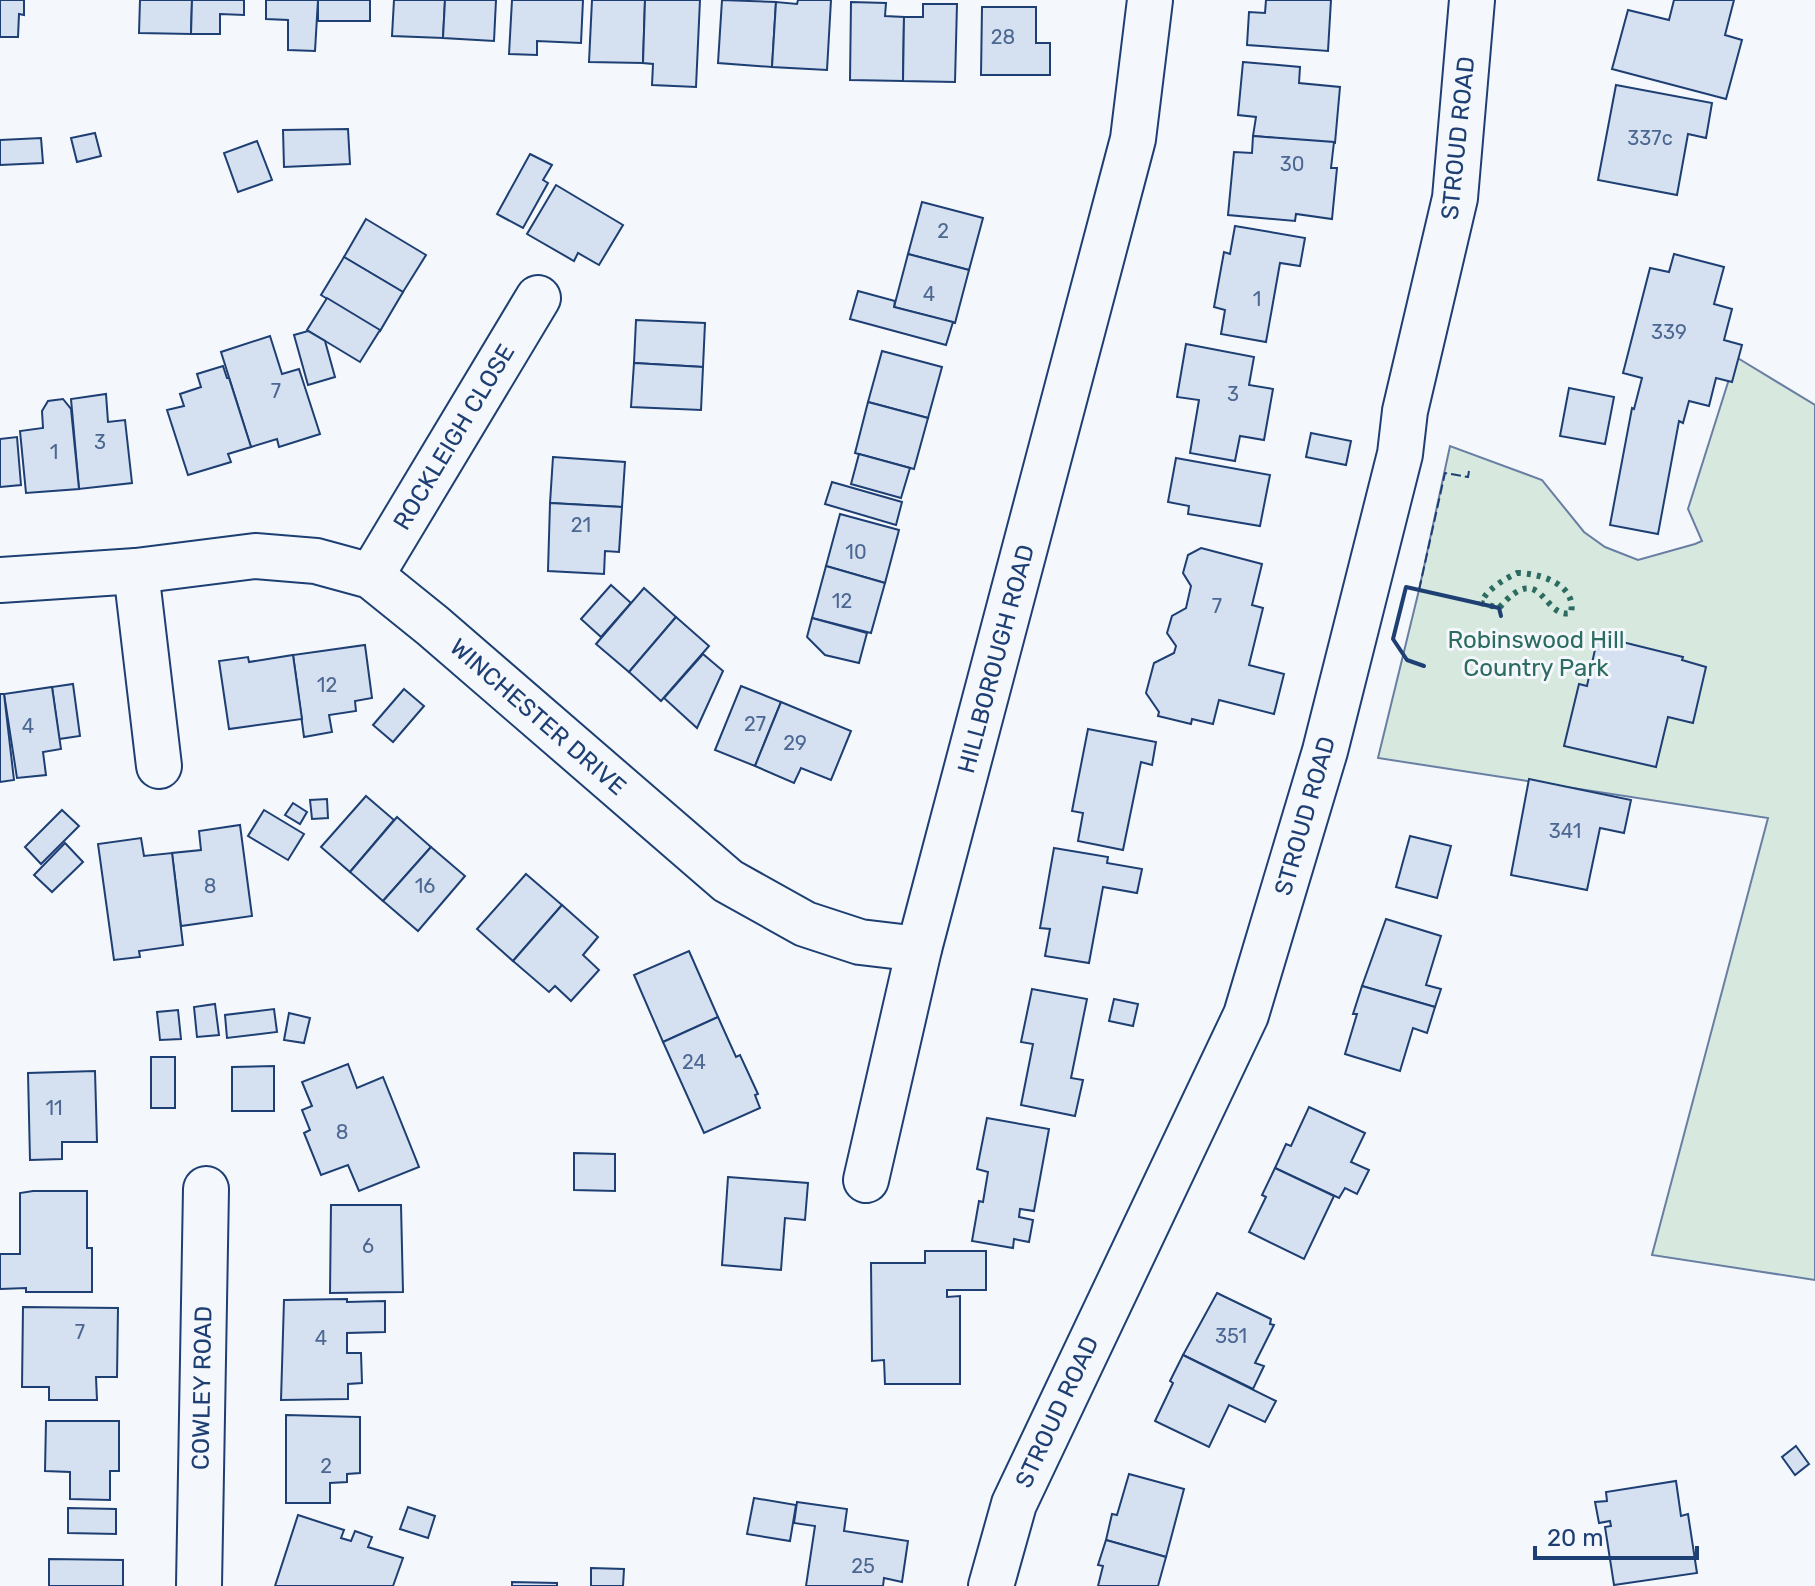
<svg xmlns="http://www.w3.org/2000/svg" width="1815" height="1586" font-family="Rubik,sans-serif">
<rect width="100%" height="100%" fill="#f4f7fb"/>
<path fill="#d7e8df" stroke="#687fa3" stroke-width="2" d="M1736,357L1815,405V1280L1652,1255L1768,818L1378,758L1419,590L1450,446L1542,480L1584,532L1605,547L1638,560L1695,544L1702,541L1688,509Z"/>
<g fill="#d5e0f0" stroke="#1d3f73" stroke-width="2">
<path d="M0,0H24V15L19,14L18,37H0Z"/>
<path d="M140,0H192L191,34L139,33Z"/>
<path d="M192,0H244V15L220,14V34H191Z"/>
<path d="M266,0H318L315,51L288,50V20L266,19Z"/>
<rect x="318" y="0" width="52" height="21"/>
<path d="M394,0H445L443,38L392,36Z"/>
<path d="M445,0H496L494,41L443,38Z"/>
<path d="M512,0H583L581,43L537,41V55L509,54Z"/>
<path d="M592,0H645L643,63L589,62Z"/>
<path d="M645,0H700L696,87L652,85L653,64L643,63Z"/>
<path d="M722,0L776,2L772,67L718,63Z"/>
<path d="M798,0H831L827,70L772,67L776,2L797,4Z"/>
<path d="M1266,0H1331L1328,51L1247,45L1249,12L1265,13Z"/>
<path d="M1674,0H1734L1725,35L1742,40L1726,99L1612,69L1628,10L1669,20Z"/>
<path d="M851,2L886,3L885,16L904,17L903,81L850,80Z"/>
<path d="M923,4H957L955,82L903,81L904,17H923Z"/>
<path d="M982,7H1036V43H1050V75H981Z"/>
<path d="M1243,62L1300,67L1299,83L1340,87L1335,143L1253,136L1256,117L1238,115Z"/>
<path d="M1616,85L1712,103L1706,138L1688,134L1677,195L1598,180Z"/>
<path d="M348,129L350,164L284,167L283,130Z"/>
<path d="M95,133L101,156L77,162L71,138Z"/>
<path d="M1253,136L1334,142L1331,168H1337L1332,219L1296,214L1295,221L1228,215L1234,152L1252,153Z"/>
<path d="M41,138L43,163L0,165V140Z"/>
<path d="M257,141L272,180L238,192L224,153Z"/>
<path d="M530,154L552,165L543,180L548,183L523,228L497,214Z"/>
<path d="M556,185L623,225L599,265L578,253L574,261L527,234Z"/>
<path d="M922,202L983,218L969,270L908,254Z"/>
<path d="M366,219L426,255L403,292L344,257Z"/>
<path d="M1235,226L1305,238L1300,266L1280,263L1266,342L1221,334L1225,310L1214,307L1224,252L1230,254Z"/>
<path d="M908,254L969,270L955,323L894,307Z"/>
<path d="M1674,254L1724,267L1714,304L1732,309L1724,340L1742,345L1732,382L1716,378L1709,406L1689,401L1683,423L1679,421L1658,534L1610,525L1632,408L1634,409L1642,378L1623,373L1650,268L1669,272Z"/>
<path d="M344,257L403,292L380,331L321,295Z"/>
<path d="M858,291L895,301L894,307L953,322L946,345L850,319Z"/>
<path d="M327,298L380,330L360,362L307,330Z"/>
<path d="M636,320L705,323L703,367L634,363Z"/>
<path d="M308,331L325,341L335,377L308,385L294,335Z"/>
<path d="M270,336L282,374L299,369L320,434L279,447L277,439L251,447L221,352Z"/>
<path d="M1186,344L1254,357L1249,385L1273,389L1264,440L1240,436L1235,461L1190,453L1199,400L1177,397Z"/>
<path d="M882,351L942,367L928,418L868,402Z"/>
<path d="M634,363L703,367L701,410L631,407Z"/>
<path d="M223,366L227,378H229L251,447L228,454L231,462L188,475L167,410L184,406L180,394L201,387L197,374Z"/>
<path d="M1569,388L1614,397L1605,444L1560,436Z"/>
<path d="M106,394L108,422L125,420L132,483L79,489L71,399Z"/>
<path d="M63,399L71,409L79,489L26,493L20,431L43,428L42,411L48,401Z"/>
<path d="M868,402L928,418L914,469L855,453Z"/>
<path d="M1311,433L1351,441L1346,465L1306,457Z"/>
<path d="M17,437L21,485L0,487V439Z"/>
<path d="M859,454L910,468L901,498L851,484Z"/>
<path d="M553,457L625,462L622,507L550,503Z"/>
<path d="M1176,458L1270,475L1260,526L1188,514L1189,506L1168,502Z"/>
<path d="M832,482L902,502L896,525L825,504Z"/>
<path d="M550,503L622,507L619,552L605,551L604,574L548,571Z"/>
<path d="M840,514L899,530L885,583L826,566Z"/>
<path d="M1201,548L1262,564L1252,605L1263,608L1249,665L1284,674L1274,714L1219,700L1213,724L1192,719L1191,724L1158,716L1159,712L1146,693L1154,663L1174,653L1176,646L1167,633L1172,616L1186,608L1191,586L1183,573L1188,555Z"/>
<path d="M826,566L885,583L871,633L812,618Z"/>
<path d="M611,585L631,603L601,637L581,619Z"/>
<path d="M644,588L676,617L629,672L596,644Z"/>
<path d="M676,617L709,646L661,701L629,672Z"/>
<path d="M812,618L867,633L859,663L825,655L807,637Z"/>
<path d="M1598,636L1683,657L1682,660L1706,667L1693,723L1668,717L1656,767L1564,746L1579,684L1587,686Z"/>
<path d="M365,645L372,698L355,701L356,711L329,715L332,732L304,737L293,655Z"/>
<path d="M703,654L723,671L697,728L664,698Z"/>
<path d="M293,655L302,719L229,729L219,661L248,657L249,662Z"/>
<path d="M73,684L80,736L59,739L52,687Z"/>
<path d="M741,686L781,702L755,766L715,750Z"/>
<path d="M52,687L61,749L43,752L46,775L17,778L4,694Z"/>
<path d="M404,689L424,706L393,742L373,725Z"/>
<path d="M0,694H4L14,780L0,782Z"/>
<path d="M781,702L851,731L831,780L801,768L794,783L755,766Z"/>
<path d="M1088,729L1156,742L1152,765L1141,762L1123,850L1078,841L1083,813L1072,811Z"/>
<path d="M1529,779L1631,800L1624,833L1600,828L1587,890L1511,875Z"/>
<path d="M366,796L394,820L350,872L321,847Z"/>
<path d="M327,799L328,818L312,819L310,800Z"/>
<path d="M293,803L307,812L300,824L285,815Z"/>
<path d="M62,810L79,826L41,864L25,847Z"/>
<path d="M264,810L304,834L288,860L248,836Z"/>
<path d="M397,817L431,847L383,901L350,872Z"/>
<path d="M240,825L252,916L181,926L172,853L201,850L199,831Z"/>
<path d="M1410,836L1451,846L1437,898L1396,887Z"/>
<path d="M141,838L144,856L172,853L183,945L139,951L140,957L114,960L98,844Z"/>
<path d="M65,843L83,862L52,892L34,875Z"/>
<path d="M431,847L465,876L418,931L383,901Z"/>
<path d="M1054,848L1108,857L1107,863L1142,869L1137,893L1103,887L1089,963L1045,956L1050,929L1040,928Z"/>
<path d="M526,874L562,905L513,961L477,929Z"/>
<path d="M562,905L598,937L583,955L599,970L571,1001L555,986L549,992L513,961Z"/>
<path d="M1386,919L1441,936L1426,985L1441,989L1435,1007L1362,986Z"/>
<path d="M689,951L718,1017L663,1042L634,975Z"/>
<path d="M1362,986L1435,1007L1427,1033L1413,1028L1400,1071L1345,1054L1357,1014H1353Z"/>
<path d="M1032,989L1087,999L1071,1078L1083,1080L1075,1116L1021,1105L1033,1044L1021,1042Z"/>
<path d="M1114,999L1138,1004L1133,1026L1109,1021Z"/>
<path d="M215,1004L219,1035L197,1037L194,1007Z"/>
<path d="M274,1009L277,1032L227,1038L225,1015Z"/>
<path d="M178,1010L181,1039L160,1040L157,1012Z"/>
<path d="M289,1013L310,1018L304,1043L284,1040Z"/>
<path d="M718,1017L736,1057L740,1055L758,1094L755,1095L760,1108L704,1133L663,1042Z"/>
<rect x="151" y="1057" width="24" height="51"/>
<path d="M348,1064L357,1088L383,1077L419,1167L359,1191L348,1165L321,1175L304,1133L310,1130L302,1110L312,1106L302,1082Z"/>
<path d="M274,1066V1111H232V1067Z"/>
<path d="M95,1071L97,1142H62V1159L30,1160L28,1073Z"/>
<path d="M1309,1107L1365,1133L1351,1162L1369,1170L1357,1194L1345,1188L1339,1198L1275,1168L1286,1144L1291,1146Z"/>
<path d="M987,1118L1049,1129L1034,1211L1020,1209L1019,1217L1033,1220L1029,1242L1014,1239L1013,1248L972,1241L979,1201L983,1202L988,1172L977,1169Z"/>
<path d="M574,1153L615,1154V1191L574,1190Z"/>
<path d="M1275,1168L1334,1196L1304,1259L1249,1232L1266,1197L1262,1195Z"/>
<path d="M728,1177L808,1183L805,1220L785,1218L781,1270L722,1265Z"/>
<path d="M33,1191H87V1248H92V1292H26V1288L0,1289V1254H20V1193Z"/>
<path d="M331,1205H401L403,1292L330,1293Z"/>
<path d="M925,1251H986V1290H947V1297L960,1296V1384H885L884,1360L872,1361L871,1263H925Z"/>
<path d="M1217,1293L1271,1319L1270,1324L1274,1325L1255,1363L1264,1366L1253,1389L1183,1355Z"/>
<path d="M347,1299V1302L385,1301V1332L347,1333V1353H361L362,1383L348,1384V1399L281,1400L284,1300Z"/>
<path d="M23,1307L118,1308L117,1377H96L97,1400H49V1387H22Z"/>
<path d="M1183,1355L1276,1401L1265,1422L1229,1405L1209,1447L1155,1421L1173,1383L1170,1381Z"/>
<path d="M286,1415L360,1417V1473L347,1474V1482L330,1483V1503H286Z"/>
<path d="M46,1421H119V1471H110V1500L70,1499V1472L45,1471Z"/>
<path d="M1796,1446L1809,1464L1795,1475L1782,1457Z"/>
<path d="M1129,1474L1184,1489L1166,1557L1106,1540L1112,1514L1117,1515Z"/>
<path d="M1676,1481L1681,1516L1688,1514L1697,1573L1614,1585L1605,1527L1611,1526L1610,1521L1599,1523L1595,1502L1607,1501L1606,1492Z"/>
<path d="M754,1498L796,1505L790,1541L747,1534Z"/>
<path d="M797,1502L847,1509L844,1531L908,1541L902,1582L884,1578L883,1586H806L815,1526L794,1523Z"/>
<path d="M408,1507L435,1516L428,1538L400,1529Z"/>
<path d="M68,1508L116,1509V1534L68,1533Z"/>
<path d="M298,1515L344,1530L341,1538L351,1541L355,1531L372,1537L368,1547L403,1558L393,1586H275Z"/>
<path d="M1106,1540L1166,1557L1158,1586H1098L1103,1566L1098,1565Z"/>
<path d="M49,1559L123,1560V1586H49Z"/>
<path d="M591,1568L624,1569L623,1586H591Z"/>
<path d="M512,1582L557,1583V1586H512Z"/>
</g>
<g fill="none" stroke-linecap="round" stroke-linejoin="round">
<g stroke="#1d3f73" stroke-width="48">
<g id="minor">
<path d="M136,571L159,766"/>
<path d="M371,576L538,298"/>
<path d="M0,580L136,571L255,556L316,561L371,576L433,626L728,881L805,924L860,942L919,949"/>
<path d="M866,1180L919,949L1133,139L1150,0"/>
<path d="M199,1586L206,1189"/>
</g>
</g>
<g stroke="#1d3f73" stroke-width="48">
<path id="major" d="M991,1586L1014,1504L1246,1015L1325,751L1400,454L1405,411L1455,198L1472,0"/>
</g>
<use href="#minor" stroke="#f4f7fb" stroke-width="44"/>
<use href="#major" stroke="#f4f7fb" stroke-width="44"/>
<path stroke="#2c6c60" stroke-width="6" stroke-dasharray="4 6" stroke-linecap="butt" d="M1517,573C1539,573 1577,584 1571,613C1543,620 1542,558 1499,608L1481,603C1486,590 1504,579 1517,573Z"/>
<path stroke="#1d3f73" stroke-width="2" stroke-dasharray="10 4" stroke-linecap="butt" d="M1419,590L1445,473L1468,477L1469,471"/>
<path stroke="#1d3f73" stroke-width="4" d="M1424,666L1407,660L1393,639L1406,587L1499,608L1501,616"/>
</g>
<g text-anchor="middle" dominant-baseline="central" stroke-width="6" stroke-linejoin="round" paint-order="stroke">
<g font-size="20" fill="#4b6792">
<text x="1003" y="37">28</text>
<text x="1650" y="138">337c</text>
<text x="1292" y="164">30</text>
<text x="943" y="231">2</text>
<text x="929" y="294">4</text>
<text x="1257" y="299">1</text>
<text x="1669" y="332">339</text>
<text x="276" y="391">7</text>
<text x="1233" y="394">3</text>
<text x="100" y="442">3</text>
<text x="54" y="452">1</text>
<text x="581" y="525">21</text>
<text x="856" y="552">10</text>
<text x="842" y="601">12</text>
<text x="1217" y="606">7</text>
<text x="327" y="685">12</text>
<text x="755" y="724">27</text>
<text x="28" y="726">4</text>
<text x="795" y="743">29</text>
<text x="1565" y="831">341</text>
<text x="210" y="886">8</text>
<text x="425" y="886">16</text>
<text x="694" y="1062">24</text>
<text x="54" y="1108">11</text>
<text x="342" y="1132">8</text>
<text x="368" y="1246">6</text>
<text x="80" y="1332">7</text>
<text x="1231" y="1336">351</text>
<text x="321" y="1338">4</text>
<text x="326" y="1466">2</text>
<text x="863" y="1566">25</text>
</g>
<g font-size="24" fill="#1d3f73" stroke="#f4f7fb">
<text transform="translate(1458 138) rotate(-84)">STROUD ROAD</text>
<text transform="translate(454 437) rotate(-59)">ROCKLEIGH CLOSE</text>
<text transform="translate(996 659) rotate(-75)">HILLBOROUGH ROAD</text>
<text transform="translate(538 717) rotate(41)">WINCHESTER DRIVE</text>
<text transform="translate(1305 816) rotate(-74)">STROUD ROAD</text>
<text transform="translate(202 1388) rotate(-89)">COWLEY ROAD</text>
<text transform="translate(1057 1412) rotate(-65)">STROUD ROAD</text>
</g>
<g font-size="24" fill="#2c6c60" stroke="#f4f7fb">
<text x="1536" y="640">Robinswood Hill<tspan x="1536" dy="28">Country Park</tspan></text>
</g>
</g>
<path d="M1535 1546v12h162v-12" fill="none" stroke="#1d3f73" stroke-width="4"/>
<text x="1547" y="1546" font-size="24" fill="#1d3f73" stroke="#f4f7fb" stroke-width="6" paint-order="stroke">20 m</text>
</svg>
